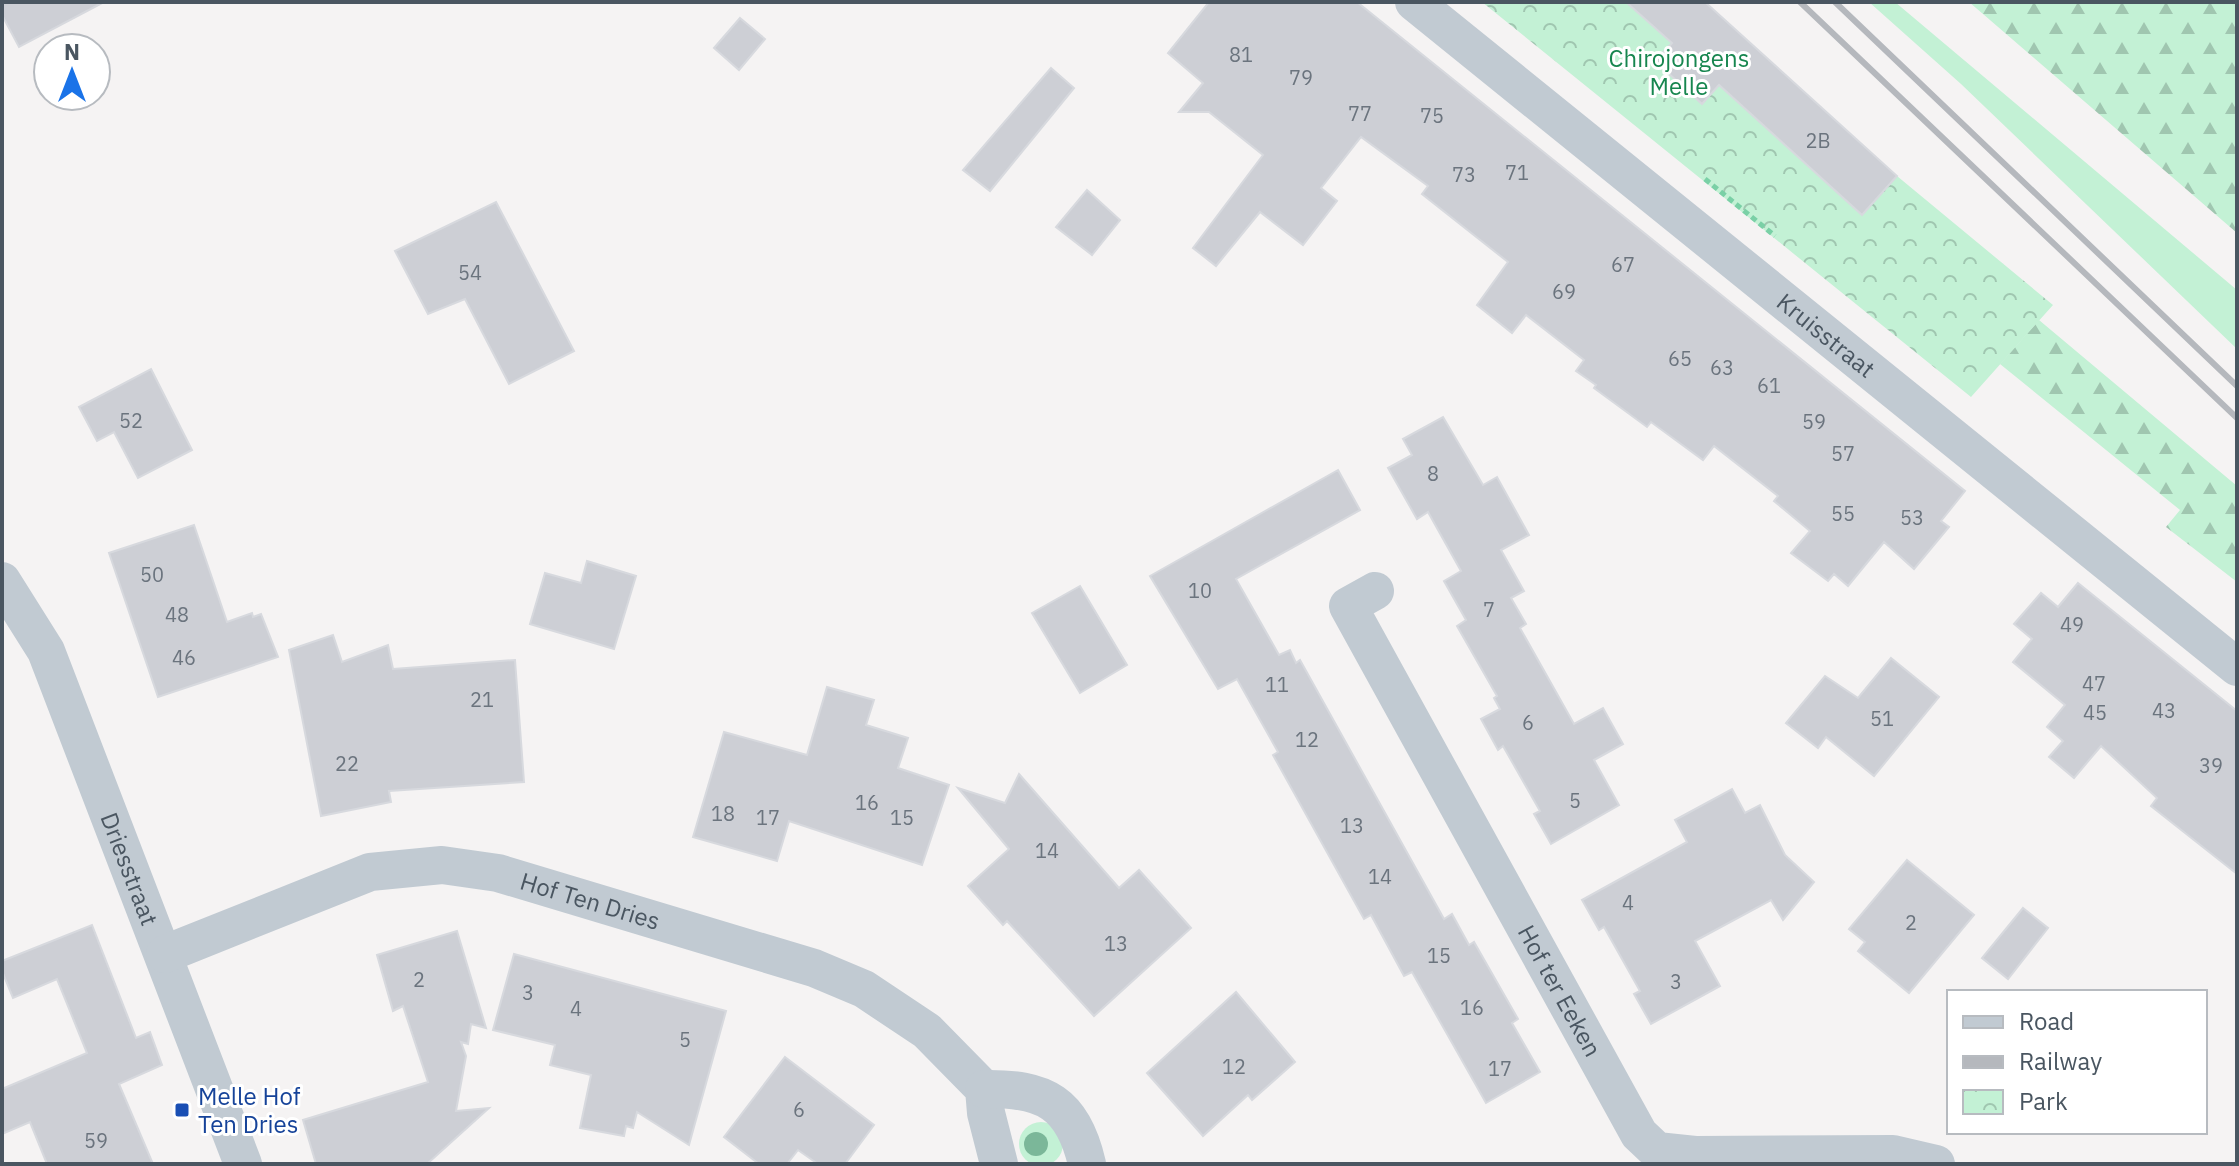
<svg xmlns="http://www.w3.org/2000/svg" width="2239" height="1166" font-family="'IBM Plex Sans',sans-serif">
<defs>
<pattern id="forest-firs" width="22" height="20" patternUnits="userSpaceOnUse" patternTransform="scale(2)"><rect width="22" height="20" fill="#c3f1d5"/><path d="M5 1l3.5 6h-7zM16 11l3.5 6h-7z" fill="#a0c6b0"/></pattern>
<pattern id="park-crowns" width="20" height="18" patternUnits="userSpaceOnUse" patternTransform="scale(2)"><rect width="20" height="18" fill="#c3f1d5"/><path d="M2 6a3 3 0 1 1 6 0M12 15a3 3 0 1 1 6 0" fill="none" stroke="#a0c6b0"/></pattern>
</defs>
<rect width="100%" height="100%" fill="#f5f3f3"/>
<g fill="#c3f1d5">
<path d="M1869,2H1895L2237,290V349L1961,84Z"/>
<circle cx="1041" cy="1144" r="22"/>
</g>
<g fill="url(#forest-firs)">
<path d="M1969,2H2237V233L1983,14Z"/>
<path d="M2039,320L2237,486V582L2166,527L2180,510L2000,364Z"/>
</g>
<path fill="url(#park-crowns)" d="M1482,2H1705L1897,176L2053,305L1971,397Z"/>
<g fill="#cdcfd5" stroke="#d7d9de" stroke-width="2">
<path d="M2,2H104L19,47L2,15Z"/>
<path d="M1209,2H1357L1965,491L1941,521L1949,527L1914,569L1884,542L1848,586L1834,574L1828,581L1791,553L1810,531L1774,501L1778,496L1714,446L1703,460L1651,422L1647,427L1594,388L1596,385L1576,371L1584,360L1526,315L1512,333L1477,305L1508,262L1422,194L1428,186L1361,137L1321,188L1337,201L1303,245L1260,212L1216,266L1193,248L1263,155L1209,112H1179L1203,83L1168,53Z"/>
<path d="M1626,2H1705L1897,176L1862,215L1719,85L1702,104L1655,61L1672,43Z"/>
<path d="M740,18L765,39L739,70L714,48Z"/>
<path d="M1051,68L1074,88L990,191L963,170Z"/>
<path d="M1087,190L1120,220L1092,255L1056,227Z"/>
<path d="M496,202L574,351L509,384L465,299L428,314L395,251Z"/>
<path d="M151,369L192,450L138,478L114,432L97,441L79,407Z"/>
<path d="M1443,417L1483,485L1497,477L1529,535L1501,550L1524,591L1511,598L1526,624L1520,628L1574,724L1603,708L1623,744L1594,760L1619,805L1551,844L1534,814L1540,811L1503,746L1498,750L1481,719L1500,709L1494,698L1497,696L1457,626L1466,620L1444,581L1461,571L1428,512L1417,519L1388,468L1412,455L1403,439Z"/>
<path d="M1338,470L1360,510L1236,579L1279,655L1290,650L1296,663L1300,660L1444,919L1452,914L1469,945L1474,942L1518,1019L1512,1023L1540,1072L1486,1103L1412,972L1404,976L1371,915L1364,919L1273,755L1278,752L1237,679L1218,689L1150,576Z"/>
<path d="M194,525L227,622L252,613L253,617L261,614L278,657L158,697L109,553Z"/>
<path d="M587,561L636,576L614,649L530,624L545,573L581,583Z"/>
<path d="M2078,583L2237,711V874L2151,806L2157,798L2101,746L2074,778L2049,757L2063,741L2047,727L2065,705L2013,662L2032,639L2014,624L2041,593L2058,607Z"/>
<path d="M1080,586L1127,665L1080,693L1032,613Z"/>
<path d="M333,635L342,662L388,645L393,669L515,660L524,782L389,791L391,802L321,816L289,650Z"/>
<path d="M1891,658L1939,697L1874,776L1826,737L1818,748L1786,723L1825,676L1858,698Z"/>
<path d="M827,687L874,700L866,725L908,738L898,768L949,785L922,865L789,821L777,861L693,837L724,732L807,755Z"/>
<path d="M1019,774L1119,888L1139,870L1191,928L1094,1016L1007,921L1003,925L968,886L1009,849L958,788L1005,803Z"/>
<path d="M1732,789L1745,813L1760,805L1785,855L1814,882L1783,920L1771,900L1695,941L1720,986L1651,1024L1634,994L1640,991L1604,927L1599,930L1582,900L1687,842L1675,820Z"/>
<path d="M1907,860L1974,915L1909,993L1858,951L1865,942L1849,929Z"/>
<path d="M2023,908L2048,928L2008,979L1982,958Z"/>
<path d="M92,925L136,1038L150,1032L162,1065L119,1084L153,1164H47L30,1122L2,1134V1089L87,1053L57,979L13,998L2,971V961Z"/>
<path d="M457,931L486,1028L471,1024L468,1044L461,1042L466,1056L456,1111L489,1108L427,1164H316L303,1120L428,1082L403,1006L393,1011L377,955Z"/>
<path d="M514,954L726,1011L689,1145L637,1112L633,1128L626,1126L624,1136L580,1128L591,1075L550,1065L555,1045L493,1030Z"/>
<path d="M1236,992L1295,1062L1252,1100L1248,1095L1203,1136L1147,1073Z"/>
<path d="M785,1057L874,1125L845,1164H818L798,1150L787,1164H759L724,1137Z"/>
</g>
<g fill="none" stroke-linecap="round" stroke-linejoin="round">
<path stroke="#7ad0a6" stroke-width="5" stroke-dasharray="6 4" stroke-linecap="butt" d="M1705,179L1775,236"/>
<g stroke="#c1cad2" stroke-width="38">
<path id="s1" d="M1414,2L2237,667"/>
<path id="s2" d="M2,581L46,651L243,1164"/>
<path id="s3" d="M1375,591L1348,606L1639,1134L1657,1151L1695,1155L1893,1154L1936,1164"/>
<path id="s4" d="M165,954L370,872L442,865L498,873L814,968L864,989L927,1031L984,1089L986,1113L999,1164"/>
<path d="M984,1089C1045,1088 1073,1103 1087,1164"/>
</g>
<g stroke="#b5b8bd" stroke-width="6">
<path d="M1800,2L2237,418"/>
<path d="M1835,2L2237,386"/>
</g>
</g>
<circle fill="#7bb799" cx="1036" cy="1144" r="12"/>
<rect fill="#1a4fb4" stroke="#fff" stroke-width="3" x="174" y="1102" width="16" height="16" rx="4"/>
<g text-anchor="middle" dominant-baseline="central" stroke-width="6" stroke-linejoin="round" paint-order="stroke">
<g font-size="20" fill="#6b747e">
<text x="1241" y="54">81</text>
<text x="1301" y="77">79</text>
<text x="1360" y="113">77</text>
<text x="1432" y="115">75</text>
<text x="1818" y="140">2B</text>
<text x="1517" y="172">71</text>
<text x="1464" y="174">73</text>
<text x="1623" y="264">67</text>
<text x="470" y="272">54</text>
<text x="1564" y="291">69</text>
<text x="1680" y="358">65</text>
<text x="1722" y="367">63</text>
<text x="1769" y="385">61</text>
<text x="131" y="420">52</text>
<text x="1814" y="421">59</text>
<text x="1843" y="453">57</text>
<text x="1433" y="473">8</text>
<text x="1843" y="513">55</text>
<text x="1912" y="517">53</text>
<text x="152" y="574">50</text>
<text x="1200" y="590">10</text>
<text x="1489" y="609">7</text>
<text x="177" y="614">48</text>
<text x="2072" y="624">49</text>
<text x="184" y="657">46</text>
<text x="2094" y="683">47</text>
<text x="1277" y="684">11</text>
<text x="482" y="699">21</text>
<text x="2164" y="710">43</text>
<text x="2095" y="712">45</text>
<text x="1882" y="718">51</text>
<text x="1528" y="722">6</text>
<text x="1307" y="739">12</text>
<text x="347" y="763">22</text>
<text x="2211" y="765">39</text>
<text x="1575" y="800">5</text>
<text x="867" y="802">16</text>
<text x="723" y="813">18</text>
<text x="768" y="817">17</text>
<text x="902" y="817">15</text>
<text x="1352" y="825">13</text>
<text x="1047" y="850">14</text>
<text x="1380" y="876">14</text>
<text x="1628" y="902">4</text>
<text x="1911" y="922">2</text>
<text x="1116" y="943">13</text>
<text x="1439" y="955">15</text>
<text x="419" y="979">2</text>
<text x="1676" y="981">3</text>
<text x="528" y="992">3</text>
<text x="1472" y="1007">16</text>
<text x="576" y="1008">4</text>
<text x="685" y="1039">5</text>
<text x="1234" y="1066">12</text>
<text x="1500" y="1068">17</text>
<text x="799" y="1109">6</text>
<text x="96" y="1140">59</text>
</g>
<g font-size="24" fill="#17864f" stroke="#fff">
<text x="1679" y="58">Chirojongens<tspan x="1679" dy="28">Melle</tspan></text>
</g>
<g font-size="24" fill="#4a5661" stroke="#fff">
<text stroke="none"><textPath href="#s1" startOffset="530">Kruisstraat</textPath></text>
<text stroke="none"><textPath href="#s2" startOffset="316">Driesstraat</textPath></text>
<text stroke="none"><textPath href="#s4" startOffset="446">Hof Ten Dries</textPath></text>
<text stroke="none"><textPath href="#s3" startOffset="470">Hof ter Eeken</textPath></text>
</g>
<g font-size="24" fill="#164399" stroke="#fff" text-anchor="start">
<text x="198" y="1096">Melle Hof<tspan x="198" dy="28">Ten Dries</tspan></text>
</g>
</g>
<rect width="2239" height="1166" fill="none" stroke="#4a5661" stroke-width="8"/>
<rect x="1947" y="990" width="260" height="144" fill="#ffffff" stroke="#b7bbc0" stroke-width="2"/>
<rect x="1963" y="1016" width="40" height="12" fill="#c1cad2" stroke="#b7bbc0" stroke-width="2"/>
<text x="2019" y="1030" font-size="24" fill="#4a5661">Road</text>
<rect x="1963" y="1056" width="40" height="12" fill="#b5b8bd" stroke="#b7bbc0" stroke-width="2"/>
<text x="2019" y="1070" font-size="24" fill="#4a5661">Railway</text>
<rect x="1963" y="1090" width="40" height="24" fill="url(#park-crowns)" stroke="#b7bbc0" stroke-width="2"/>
<text x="2019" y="1110" font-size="24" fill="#4a5661">Park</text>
<g transform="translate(72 72)"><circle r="38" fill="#ffffff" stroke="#b7bbc0" stroke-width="2"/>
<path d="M0-6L14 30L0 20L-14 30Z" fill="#1a73e8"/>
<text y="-12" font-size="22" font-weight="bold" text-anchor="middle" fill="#4a5661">N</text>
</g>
</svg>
